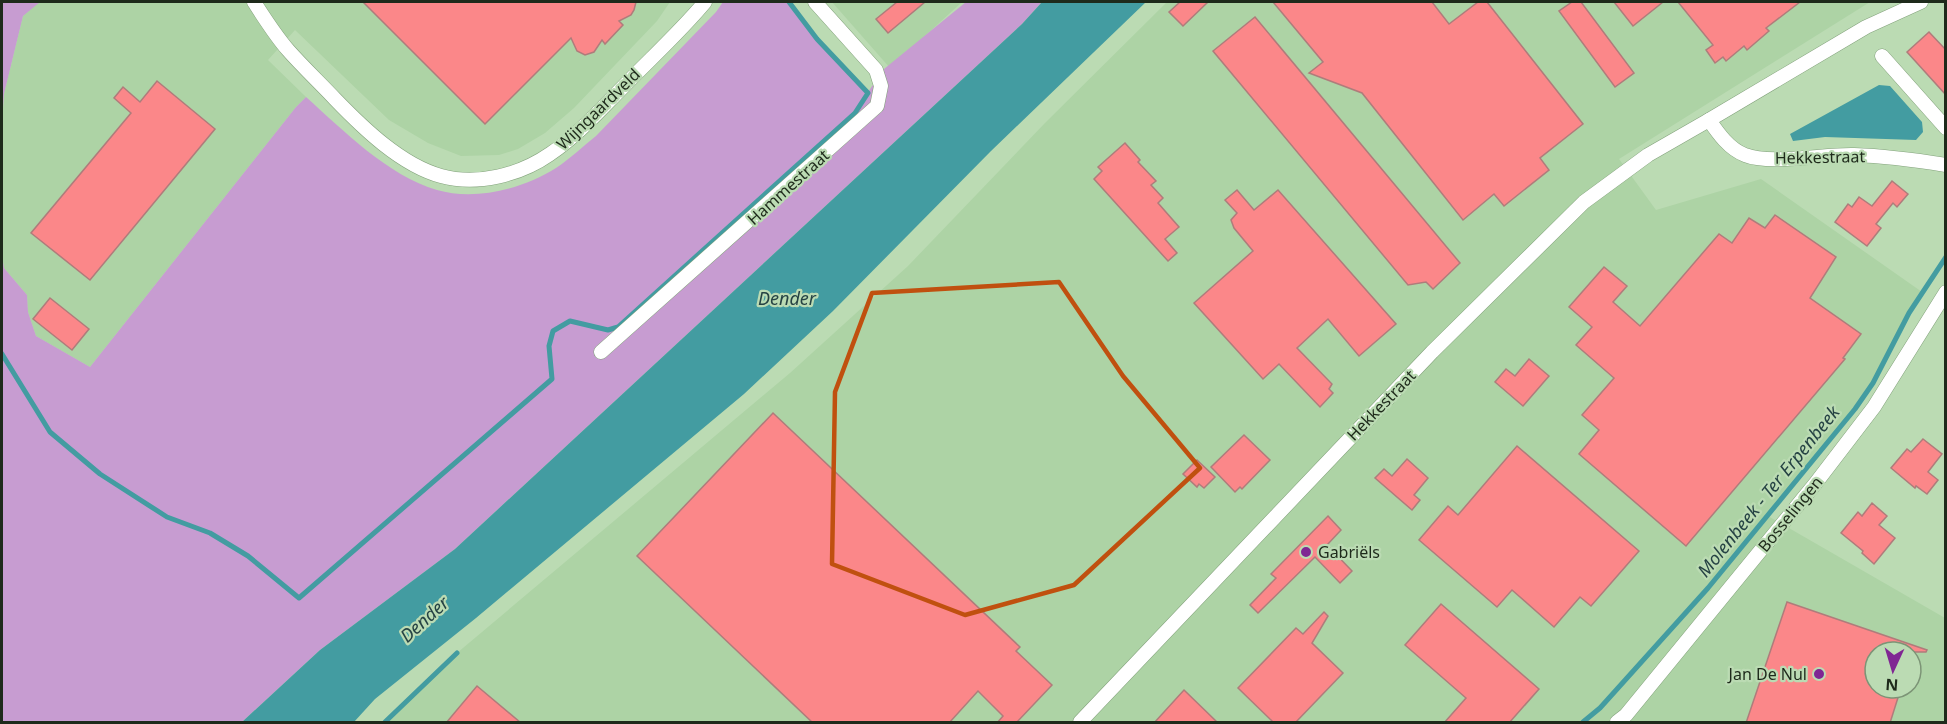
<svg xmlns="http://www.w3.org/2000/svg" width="1947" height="724" font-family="'Noto Sans',sans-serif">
<rect width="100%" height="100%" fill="#bbdbb3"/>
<g fill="#add3a5" fill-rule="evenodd">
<path d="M39,2H670L657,21L574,108L545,133L518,149L499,155L461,156L428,143L389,120L295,30L268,60L306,97L296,107L90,367L36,336L28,312L27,295L4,268L2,256V121L4,94L23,16Z"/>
<path d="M832,2H962L890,68Z"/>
<path d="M1167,2H1870L1619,159L1656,210L1761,179L1922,292L1909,313L1873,383L1855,409L1768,516L1945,618V722H385L457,653L790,373L908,266L1045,123ZM1875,652H1911V688H1875Z"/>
</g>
<g fill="#c79cd1">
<path d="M2,2H40L23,16L4,94L2,121Z"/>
<path d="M723,2H789L817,39L868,92L884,69L966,2H1042L1022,24L455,549L320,650L242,722H2V256L4,268L27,295L28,312L36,336L90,367L296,107L306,97C343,130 388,176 437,190C475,201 523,189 556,168C570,159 583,146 596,136L716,12Z"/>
</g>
<g fill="#439ca1">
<path d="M1042,2H1146L991,151L833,311L744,394L476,618L375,699L354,722H242L320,650L455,549L1022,24Z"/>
<path d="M1879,85L1890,86L1922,122L1923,132L1916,140L1825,137L1793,141L1790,134Z"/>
</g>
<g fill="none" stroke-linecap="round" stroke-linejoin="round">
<g stroke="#439ca1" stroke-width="5">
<path d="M2,354L50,432L100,474L167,517L210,533L248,556L299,598L552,379L549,346L553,331L570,321L608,330L618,327L855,113L868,93L817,39L789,2"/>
<path d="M385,722L457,653"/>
<path d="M1583,722L1600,708L1708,588L1855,409L1873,383L1909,313L1946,257"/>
</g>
</g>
<g fill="#fb8789" stroke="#af7c7b" stroke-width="1.5">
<path d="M363,2H636L634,10L631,15L619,21L623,25L605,44L602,40L594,52L585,55L577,51L571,38L485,124Z"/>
<path d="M897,2H925L888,33L876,19Z"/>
<path d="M1180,2H1208L1183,26L1169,12Z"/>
<path d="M1273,2H1432L1449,24L1478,2H1487L1583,124L1540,158L1549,170L1504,206L1494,194L1463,220L1362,93L1309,73L1323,62Z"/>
<path d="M1572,2H1581L1634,73L1615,87L1559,11Z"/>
<path d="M1614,2H1663L1633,26Z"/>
<path d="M1678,2H1800L1766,28L1769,31L1747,50L1744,46L1726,61L1723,57L1715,63L1706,50L1713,45Z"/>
<path d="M1255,17L1460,263L1433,289L1426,282L1408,285L1213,51Z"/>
<path d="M1929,32L1946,50V95L1907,52Z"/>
<path d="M157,81L215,129L90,280L31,233L131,113L114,98L123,87L140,102Z"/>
<path d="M1125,143L1140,160L1138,162L1156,181L1151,185L1163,198L1158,203L1179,227L1165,239L1177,253L1168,261L1094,179L1102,171L1098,167Z"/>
<path d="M1892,181L1908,194L1897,207L1893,203L1876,224L1881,228L1867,246L1835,222L1848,204L1852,207L1859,197L1872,206Z"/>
<path d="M1237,190L1254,210L1278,190L1396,324L1359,356L1328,319L1297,348L1332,384L1329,389L1333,393L1320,407L1279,364L1263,379L1194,303L1253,251L1234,228L1231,220L1237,213L1225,200Z"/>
<path d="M1775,215L1836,257L1810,298L1861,334L1843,358L1845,359L1686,546L1579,454L1599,430L1582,415L1614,378L1576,345L1592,327L1569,307L1604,267L1627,286L1613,302L1640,326L1719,234L1732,243L1749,218L1765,228Z"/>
<path d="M50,298L89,329L72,350L33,319Z"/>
<path d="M1529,359L1549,376L1523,406L1495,382L1506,369L1515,376Z"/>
<path d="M773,413L1020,647L1016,651L1052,685L1016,723H997L1003,716L978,691L949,723H813L637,556Z"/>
<path d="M1244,435L1270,460L1242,489L1240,487L1235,492L1211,467Z"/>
<path d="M1923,439L1942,454L1928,472L1938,480L1927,494L1916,486L1915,488L1891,468L1907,449L1911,452Z"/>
<path d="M1517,446L1639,551L1591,606L1580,597L1554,627L1512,590L1497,607L1419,540L1448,506L1458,515Z"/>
<path d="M1407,459L1428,478L1414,495L1420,500L1412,510L1375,478L1384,469L1392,476Z"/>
<path d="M1197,460L1215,477L1204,488L1199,484L1197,487L1183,474Z"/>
<path d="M1872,503L1887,516L1879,525L1895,538L1874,564L1862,553L1863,551L1841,533L1858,512L1862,516Z"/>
<path d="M1328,516L1341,530L1327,545L1352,571L1340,583L1315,557L1258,613L1250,605L1276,578L1271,574Z"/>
<path d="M1787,602L1927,650L1926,652H1875V688H1901L1890,723H1746Z"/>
<path d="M1441,604L1539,689L1509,723H1444L1466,698L1405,645Z"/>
<path d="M1324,612L1328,616L1312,643L1343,673L1295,723H1274L1238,688L1296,628L1303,634Z"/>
<path d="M477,686L521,723H446Z"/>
<path d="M1184,690L1218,723H1154Z"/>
</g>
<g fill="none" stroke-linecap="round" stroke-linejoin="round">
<g stroke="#83a27c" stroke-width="15">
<g id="minor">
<path d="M254,2C265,19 275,35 288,50C303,67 320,83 335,99C363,128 401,165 441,176C477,186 520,175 550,154C577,136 600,110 623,87C650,59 680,32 705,2"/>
<path d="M1882,56L1946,128"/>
<path d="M1709,120L1866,27L1921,2"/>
<path d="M601,352L877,106L881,86L876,70L815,2"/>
<path d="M1080,722L1432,352L1584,202L1648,155L1709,120C1718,133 1729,149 1745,155C1769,165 1826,154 1854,155C1885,156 1915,160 1946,165"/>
<path d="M1617,722L1626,715L1815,484L1874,407L1946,292"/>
</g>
</g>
<use href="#minor" stroke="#fff" stroke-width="14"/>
</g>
<path fill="none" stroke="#c0500f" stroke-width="4.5" stroke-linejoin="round" d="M1059,282L1123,376L1200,468L1074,585L965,615L832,564L835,392L872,293Z"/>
<g fill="#802693" stroke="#bbdbb3" stroke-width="2">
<circle cx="1306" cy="552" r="6"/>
<circle cx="1819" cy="674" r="6"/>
</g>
<g text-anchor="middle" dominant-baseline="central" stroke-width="4.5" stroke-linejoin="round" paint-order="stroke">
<g font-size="16" fill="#1e2a1b" stroke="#bbdbb3">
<text transform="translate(598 109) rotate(-44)">Wijngaardveld</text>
<text transform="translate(1820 157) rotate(-1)">Hekkestraat</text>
<text transform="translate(788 187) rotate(-42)">Hammestraat</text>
<text transform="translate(1381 405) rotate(-46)">Hekkestraat</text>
<text transform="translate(1790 514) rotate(-51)">Bosselingen</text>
</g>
<g font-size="16" fill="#1e2a1b" stroke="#bbdbb3" text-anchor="start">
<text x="1318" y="552">Gabriëls</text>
<text x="1807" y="674" text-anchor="end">Jan De Nul</text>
</g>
<g font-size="18" font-style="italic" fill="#264344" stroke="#bbdbb3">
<text x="787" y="298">Dender</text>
<text transform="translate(1768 491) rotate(-51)">Molenbeek - Ter Erpenbeek</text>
<text transform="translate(424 619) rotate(-42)">Dender</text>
</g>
</g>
<rect width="1947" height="724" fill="none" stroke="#1e2a1b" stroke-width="6"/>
<g transform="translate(1893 670) rotate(184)"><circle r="28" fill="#bbdbb3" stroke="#7c9476" stroke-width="1.5"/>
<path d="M0-4.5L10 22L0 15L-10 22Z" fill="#802693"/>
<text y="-9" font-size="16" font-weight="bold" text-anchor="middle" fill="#1e2a1b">N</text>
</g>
</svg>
